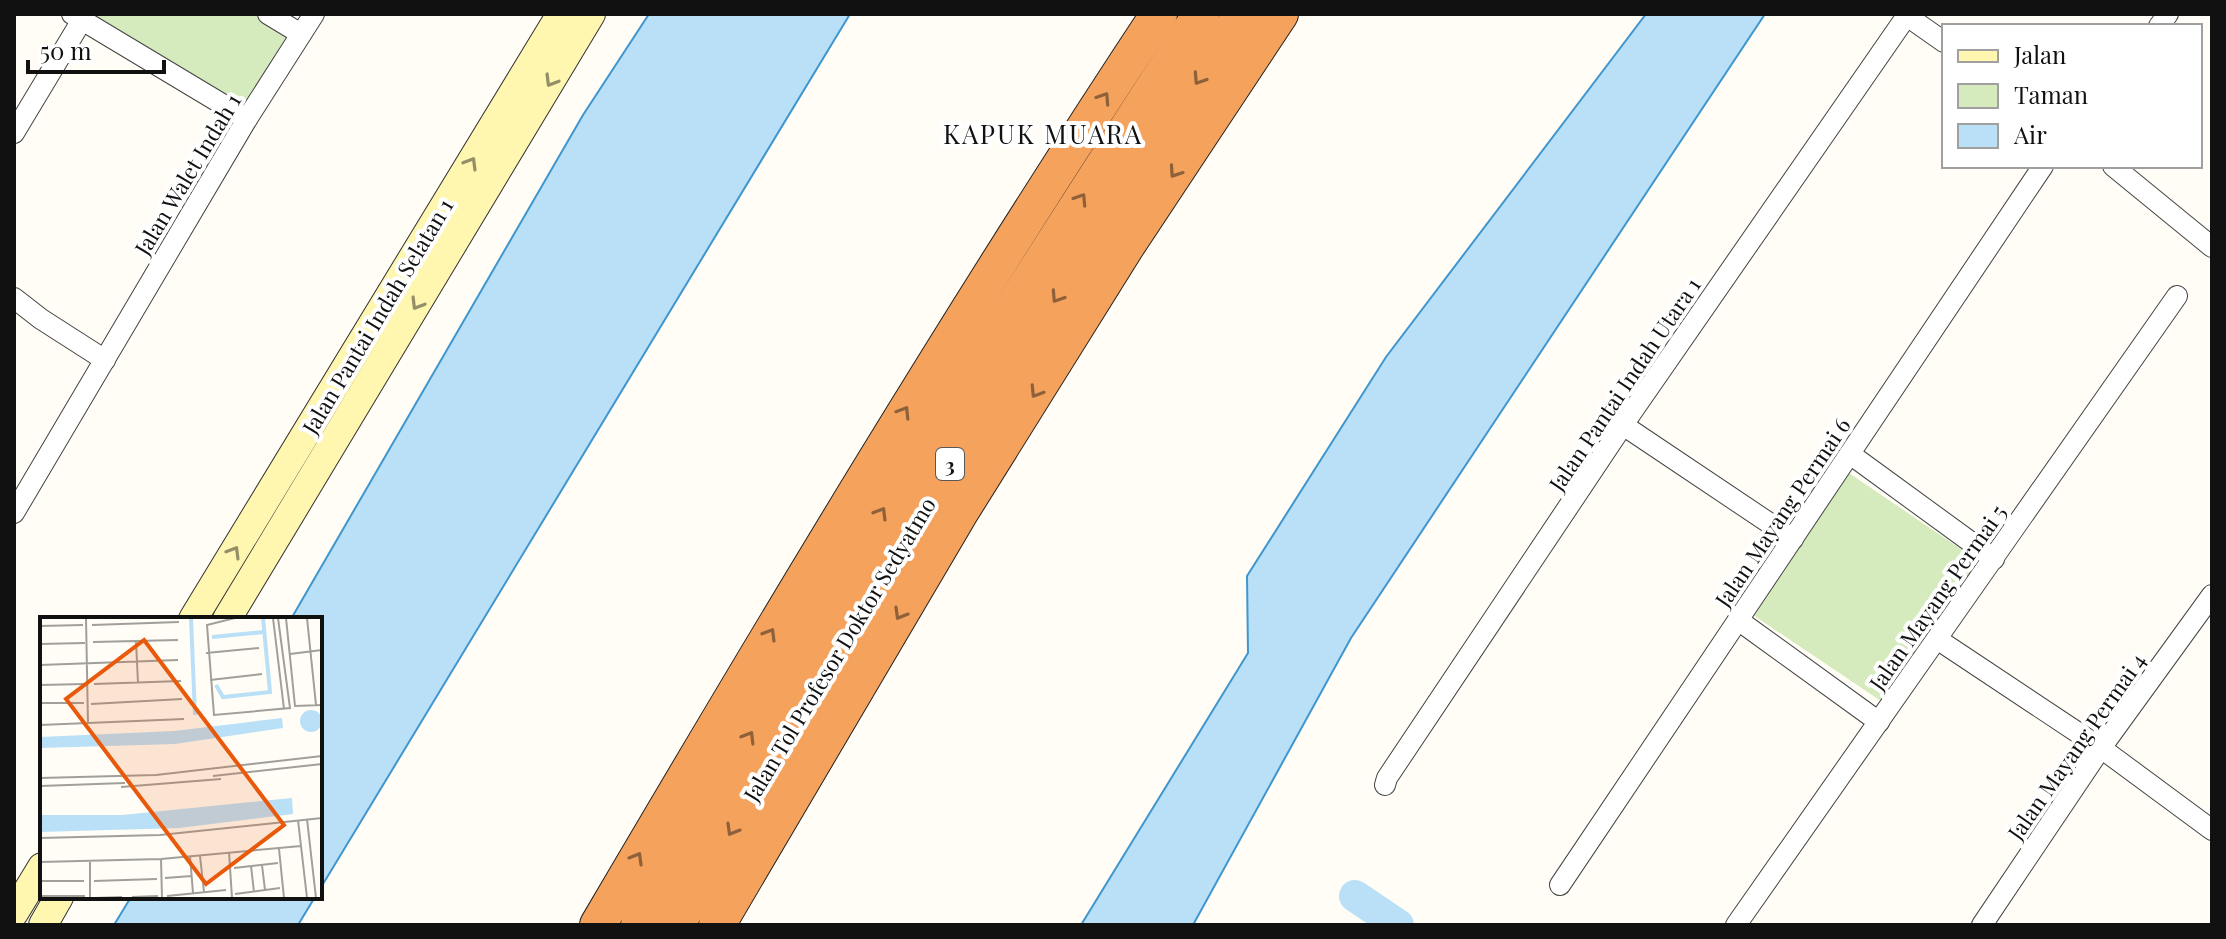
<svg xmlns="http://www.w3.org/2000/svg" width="2226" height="939" font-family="'Playfair Display',serif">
<rect width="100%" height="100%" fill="#fffdf5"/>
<g fill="#d5ebbd">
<path d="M91,14H253L287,35L243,107Z"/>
<path d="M1843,469L1980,562L1884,703L1747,611Z"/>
</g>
<g fill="#b9e0f7" stroke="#3f96cf" stroke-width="2">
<path d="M649,14H850L320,889V619H291L583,115Z"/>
<path d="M1646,14H1765L1351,638L1193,925H1081L1248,653L1247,576L1386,357Z"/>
<path d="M131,897H315L298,925H114Z"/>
</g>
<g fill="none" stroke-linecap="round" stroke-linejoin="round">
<path stroke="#b9e0f7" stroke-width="32" d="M1355,896L1398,925"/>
<g stroke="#444" stroke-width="22">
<g id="street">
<path d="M72,14L247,119"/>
<path d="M268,14L301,34"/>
<path d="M1907,16L1944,42"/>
<path d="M2159,26L2168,14"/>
<path d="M14,133L82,20"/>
<path d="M2113,166L2212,247"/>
<path d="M14,298L41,319L105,360"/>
<path d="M1623,425L1793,539"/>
<path d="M1850,454L1994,559"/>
<path d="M14,513L247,119L314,14"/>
<path d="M1738,620L1879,722"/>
<path d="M1937,639L2101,748L2212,830"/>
<path d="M1385,785L1387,778L1623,425L1908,14"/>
<path d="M1560,885L2043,166"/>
<path d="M1736,925L2177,296"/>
<path d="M1982,925L2101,748L2212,595"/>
</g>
</g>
<g stroke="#333" stroke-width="30">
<g id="secondary">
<path d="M193,619L561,14"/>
<path d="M227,619L591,14"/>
<path d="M14,913L42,867"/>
<path d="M43,925L59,897"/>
</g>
</g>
<g stroke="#222" stroke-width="38">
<g id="highway">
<path d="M598,925C779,617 962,312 1159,14"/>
<path d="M639,925L895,490L1201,14"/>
<path d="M676,925L925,502L1242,14"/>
<path d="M717,925L959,514L1127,245L1280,14"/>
</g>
</g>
<use href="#street" stroke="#fff" stroke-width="20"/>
<use href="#secondary" stroke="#fff6b0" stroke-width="28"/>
<use href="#highway" stroke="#f5a25d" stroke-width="36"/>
</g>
<defs><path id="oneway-chevron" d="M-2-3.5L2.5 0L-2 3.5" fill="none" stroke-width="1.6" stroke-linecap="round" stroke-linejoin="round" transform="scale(2)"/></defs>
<g stroke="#8e613b">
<use href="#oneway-chevron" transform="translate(1199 79) rotate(123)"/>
<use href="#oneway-chevron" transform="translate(1104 98) rotate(-57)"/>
<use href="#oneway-chevron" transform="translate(1175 172) rotate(124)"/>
<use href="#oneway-chevron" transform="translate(1081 199) rotate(-57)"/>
<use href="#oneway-chevron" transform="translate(1057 297) rotate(123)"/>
<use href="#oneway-chevron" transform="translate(1036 392) rotate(122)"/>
<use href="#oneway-chevron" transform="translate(904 412) rotate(-58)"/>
<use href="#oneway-chevron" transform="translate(881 513) rotate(-59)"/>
<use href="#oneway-chevron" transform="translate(900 614) rotate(120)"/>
<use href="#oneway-chevron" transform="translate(770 634) rotate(-59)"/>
<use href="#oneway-chevron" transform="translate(749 737) rotate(-59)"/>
<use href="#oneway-chevron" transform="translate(732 830) rotate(120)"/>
<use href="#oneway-chevron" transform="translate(637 858) rotate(-60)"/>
</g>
<g stroke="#948f68">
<use href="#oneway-chevron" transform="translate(551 81) rotate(121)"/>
<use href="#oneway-chevron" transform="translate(471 163) rotate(-59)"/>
<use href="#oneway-chevron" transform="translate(417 304) rotate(121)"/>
<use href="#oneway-chevron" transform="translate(234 552) rotate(-59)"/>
</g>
<g text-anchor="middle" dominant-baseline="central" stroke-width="8" stroke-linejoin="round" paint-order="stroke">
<rect fill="#fff" stroke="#585858" stroke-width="2" x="936" y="448" width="28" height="32" rx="6"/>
<g font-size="20" font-weight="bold" fill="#111">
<text x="950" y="464">3</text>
</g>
<g font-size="22" fill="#111" stroke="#fff">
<text transform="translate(187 174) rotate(-59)">Jalan Walet Indah 1</text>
<text transform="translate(377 316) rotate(-59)">Jalan Pantai Indah Selatan 1</text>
<text transform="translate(1624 384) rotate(-56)">Jalan Pantai Indah Utara 1</text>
<text transform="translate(1782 512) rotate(-56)">Jalan Mayang Permai 6</text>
<text transform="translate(1937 597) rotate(-55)">Jalan Mayang Permai 5</text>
<text transform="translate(839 649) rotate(-59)">Jalan Tol Profesor Doktor Sedyatmo</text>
<text transform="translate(2076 746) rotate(-55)">Jalan Mayang Permai 4</text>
</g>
<g font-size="26" letter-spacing="2" fill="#111" stroke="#fff">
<text x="1043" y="133">KAPUK MUARA</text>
</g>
</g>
<g transform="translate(40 617)">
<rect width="282" height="282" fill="#fffdf5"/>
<path d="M260 104a11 11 0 1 1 22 0a11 11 0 1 1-22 0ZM242,101L243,111L135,127L0,131V120L134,114ZM252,181L253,197L139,211L0,215V198H82Z" fill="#b9e0f7"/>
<path fill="none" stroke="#b9e0f7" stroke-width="4" d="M151,1L155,98M172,20L224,15M176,68L183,80L230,75L223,1"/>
<path fill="none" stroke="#a09f9a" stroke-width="2" d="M46,1L48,107M195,1L167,8L174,98L250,91L238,1M233,1L244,92M246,1L255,89L282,88M267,1L276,88M52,8L139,5M0,9L43,8M96,24L98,66M53,25L138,23M0,27L45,26M166,36L219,31M250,37L282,33M0,48L138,43M170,63L222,57M54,67L141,64M0,68L45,67M0,86H44M51,87L142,82M0,108L144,102M173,159L282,147M0,161L116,158L282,139M0,169L85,166M81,170L181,162M267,202L276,281M258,203L267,281M0,221L120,218L282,201M239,232L244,281M189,235L192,281M150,239L153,276M160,239L164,275M121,242L122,281M0,245L121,242L261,229M222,248L225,273M211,249L214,275M194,251L238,246M125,261L152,259M0,264H44M54,264L117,262M195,277L240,271M0,279H45M127,279L186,273M92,280L118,279M50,281V245M55,281L82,280"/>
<path fill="#e8590c" fill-opacity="0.15" stroke="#e8590c" stroke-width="4" d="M104,23L244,208L166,267L26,82Z"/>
<rect width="282" height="282" fill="none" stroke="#111" stroke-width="4"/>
</g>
<rect width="2226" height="939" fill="none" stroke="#111111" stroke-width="32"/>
<rect x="1942" y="24" width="260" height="144" fill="#ffffff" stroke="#a0a0a0" stroke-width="2"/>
<rect x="1958" y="50" width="40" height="12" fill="#fff6b0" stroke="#a0a0a0" stroke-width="2"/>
<text x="2014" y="64" font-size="24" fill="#111111">Jalan</text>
<rect x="1958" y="84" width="40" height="24" fill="#d5ebbd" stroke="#a0a0a0" stroke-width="2"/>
<text x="2014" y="104" font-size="24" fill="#111111">Taman</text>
<rect x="1958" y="124" width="40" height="24" fill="#b9e0f7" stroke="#a0a0a0" stroke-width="2"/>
<text x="2014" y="144" font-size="24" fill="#111111">Air</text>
<path d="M28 60v12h136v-12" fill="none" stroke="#111111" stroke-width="4"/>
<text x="40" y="60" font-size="24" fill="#111111" stroke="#ffffff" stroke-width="6" paint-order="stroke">50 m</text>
</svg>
